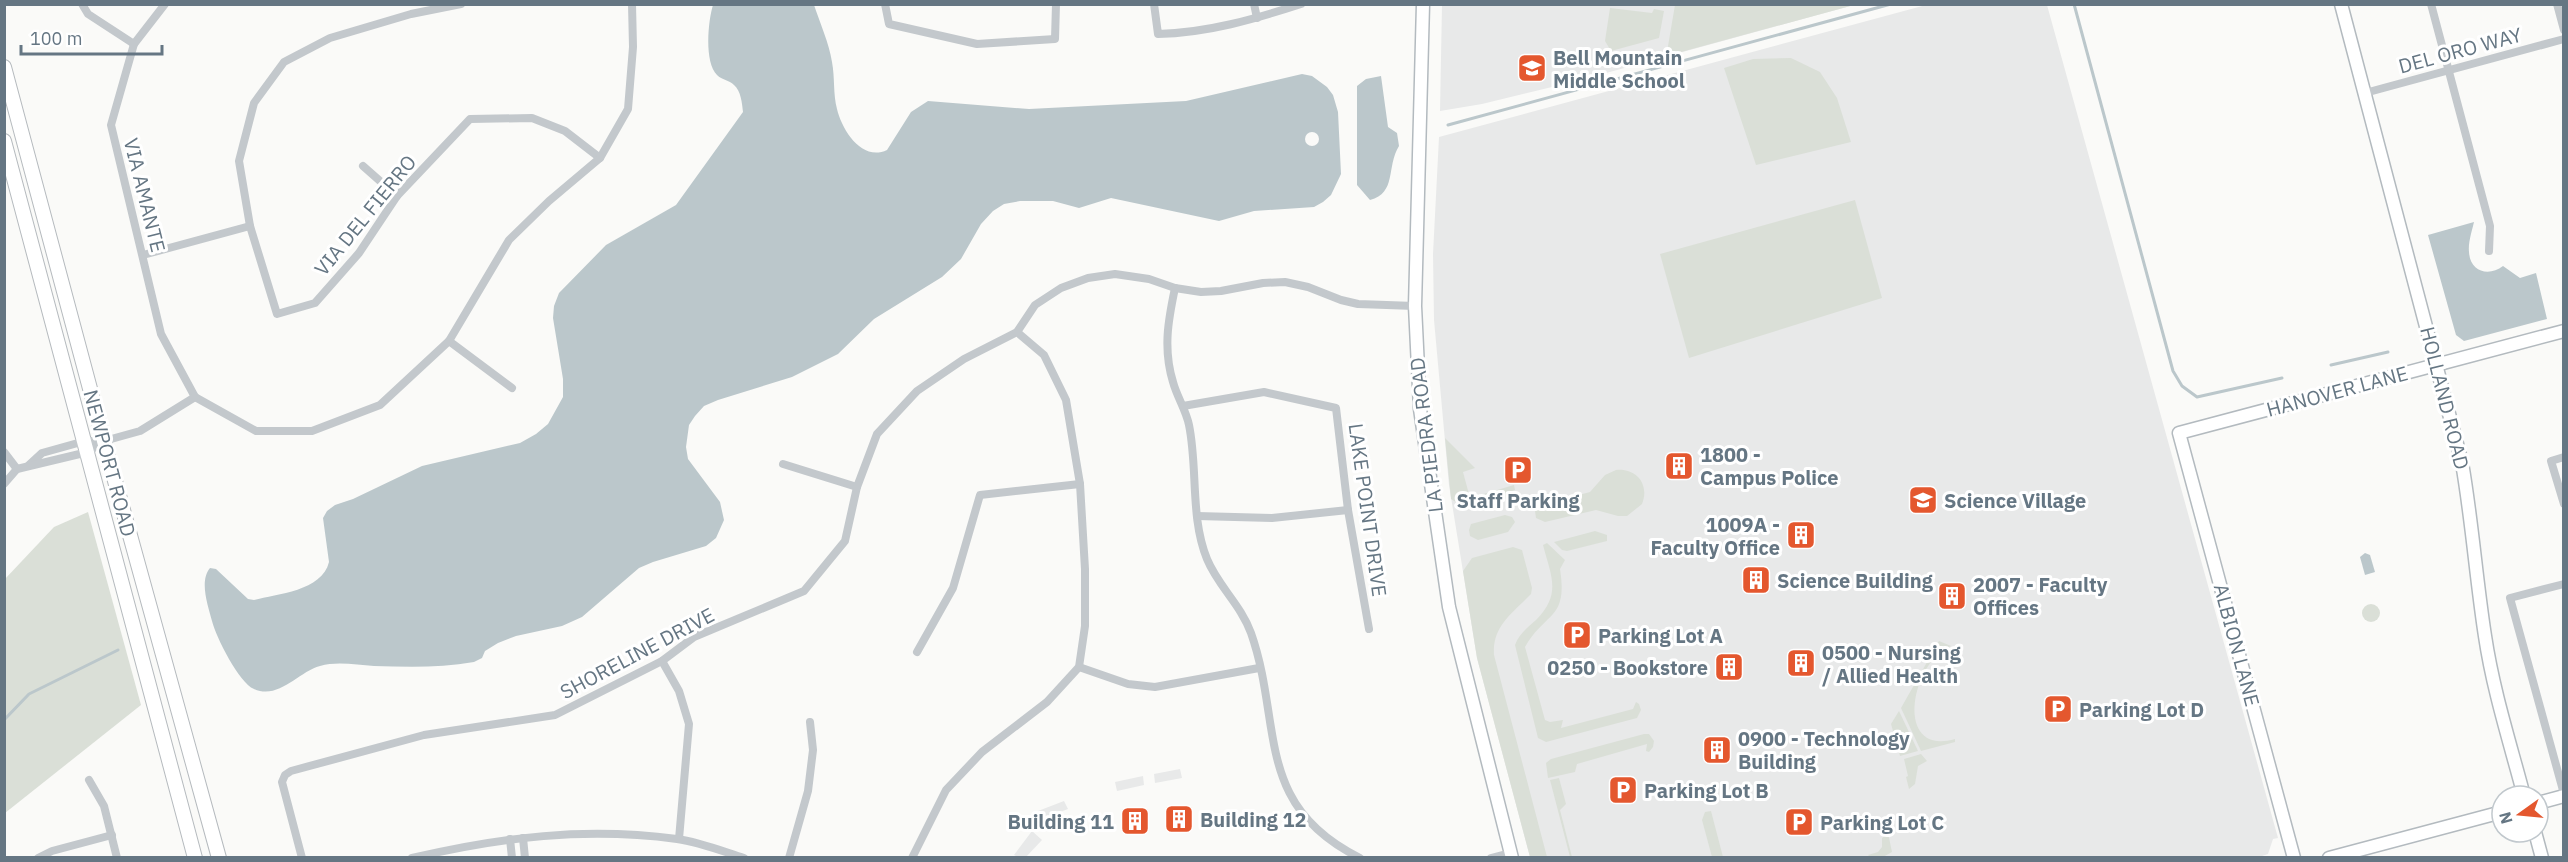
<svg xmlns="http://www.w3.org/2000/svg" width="2568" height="862" font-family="'IBM Plex Sans',sans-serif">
<rect width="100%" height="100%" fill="#fafaf8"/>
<g fill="#e8e9e9">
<path d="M1442,5H1854L1577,81L1482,104L1440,111Z"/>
<path d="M1926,5H2047L2278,838L2273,839L2268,854L2256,858L1530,857L1477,658L1449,485L1434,320L1433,254L1439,137Z"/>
<path d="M1180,769L1182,778L1155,783L1154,774Z"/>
<path d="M1143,776L1144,785L1117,791L1115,782Z"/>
<path d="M1064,801L1068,809L1042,819L1038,811Z"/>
<path d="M1032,831L1042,840L1026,857H1018L1014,855Z"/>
</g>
<g fill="#dadfd7">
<path d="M1675,5V4L1854,5L1670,55L1668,46Z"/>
<path d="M1610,8L1652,13L1654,9L1664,11L1659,38L1611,51L1605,41Z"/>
<path d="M1791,58L1820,72L1837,98L1851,142L1756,165L1724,68L1753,59Z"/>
<path d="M1855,200L1882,298L1689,358L1660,254Z"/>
<path d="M1445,438L1475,468L1463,472L1470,498L1514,485L1515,490L1512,491L1508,498L1467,509L1451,499Z"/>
<path d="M1616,470C1636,468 1650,484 1642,504L1627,516H1618L1596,510L1545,522L1536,518L1535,511L1538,506L1590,492L1605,475Z"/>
<path d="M88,512L141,705L5,813V579L54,527Z"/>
<path d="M1505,515L1512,517L1515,522L1508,532L1478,540L1470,536L1469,530L1471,524Z"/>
<path d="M1595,531L1607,535V541L1567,551L1562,550L1554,542Z"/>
<path d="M1547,543L1565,560L1560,569C1568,620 1546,611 1525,647L1545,720L1550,722L1563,720L1561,728L1633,709L1636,702L1639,704L1641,710L1637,718L1546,742L1538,738L1515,645C1519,634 1527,628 1536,620C1562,594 1551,576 1543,545Z"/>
<path d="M1513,547L1522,550L1532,588L1531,594C1513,613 1492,626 1494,655L1547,857H1530L1477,658L1463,571L1472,558Z"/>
<circle cx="2371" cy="613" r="9"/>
<path d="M1939,641L1951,646C1911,661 1893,757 1955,739V742L1921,751L1901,708Z"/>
<path d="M1899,711L1918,751L1900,756L1891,724Z"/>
<path d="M1644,734H1649L1654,741L1653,747L1649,752L1646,751L1647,744L1577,764L1575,772L1548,778L1546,763L1551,759Z"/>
<path d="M1921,754L1927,761L1918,766L1915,784L1909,789L1906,777L1908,776L1904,759Z"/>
<path d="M1559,778L1566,804L1560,810L1572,857H1570L1550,780Z"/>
<path d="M1711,811L1723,857H1712L1702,820L1705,812Z"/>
<path d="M1888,833L1892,852L1883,857H1870L1868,855L1878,852L1882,847V838Z"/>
</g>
<g fill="#bbc7cb">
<path d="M713,5H814C820,23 829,43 832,62C835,78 833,94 837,109C842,130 862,162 887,150L911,112L928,101L1029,109L1186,101L1302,74L1312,76L1327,87L1333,95L1338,112L1341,174L1331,195L1323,202L1314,207L1254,211L1219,221L1111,198L1079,208L1053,201H1020L1004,204L993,211L981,224L961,259L942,277L874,319L838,354L792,377L718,400L704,406L695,416L689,425L686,447L688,459L720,502L724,520L716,538L706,546L653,562L639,568L582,617L562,626L516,636L498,643L485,651L482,658L474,662C441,668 408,667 374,666C357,665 337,661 320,666C298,672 279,700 254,689C239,683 216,637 212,621C208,606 199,581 210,568L216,569L248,599L254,600C277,594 322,591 329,562L323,518L327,511L335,505L353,499L422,466L520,443L536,434L548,424L563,397V379L553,318L554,306L559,293L606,245L676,205L743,112C742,103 741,91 734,85C729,80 722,80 717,75C704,62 708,21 713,5Z"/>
<path d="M1381,76L1388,127L1397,133L1399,146C1386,167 1397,193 1370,200L1357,185V86L1366,79Z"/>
<path d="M2474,222C2472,231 2468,242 2469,252C2470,272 2489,277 2503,266L2520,278L2536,273L2547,319L2464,341L2456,335L2428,235Z"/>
<path d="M2365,553L2370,555L2375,572L2365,575L2360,557Z"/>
</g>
<circle fill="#fafaf8" cx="1312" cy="139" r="7"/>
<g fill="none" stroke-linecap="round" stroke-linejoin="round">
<g stroke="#bbc7cb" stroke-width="3">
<path d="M2074,4L2173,371L2182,386L2197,397L2282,378"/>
<path d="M1448,125L1891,4"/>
<path d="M2331,365L2388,352"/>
<path d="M4,720L29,694L118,650"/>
</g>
<g stroke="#b3babf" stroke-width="15">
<g id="secondary">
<path d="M1423,4L1415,306L1420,409L1449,607L1512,858"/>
<path d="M2341,4L2462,463C2472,520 2476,578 2485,636C2493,690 2510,743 2524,796"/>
<path d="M2538,803L2564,796"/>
<path d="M2535,832L2542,858"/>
<path d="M2294,858L2179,433L2564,331"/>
<path d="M2329,858L2502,812"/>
</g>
</g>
<g stroke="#b5babe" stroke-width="16">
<g id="primary">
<path d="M4,67L104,441L219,858"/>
<path d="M4,141L195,858"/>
</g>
</g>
<g stroke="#c3c8cc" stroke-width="8">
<path d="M82,4L88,14L134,44"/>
<path d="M165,4L134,44L111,125L161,334L195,397"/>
<path d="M461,4L411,14L330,38L284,62L254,103L239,161L250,226L277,314L315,303L359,253L397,196L470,119L532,118L565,131L600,158"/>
<path d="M885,4L889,24L977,44L1055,39L1056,4"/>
<path d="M1154,4L1158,34C1207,33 1255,19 1301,4"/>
<path d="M1254,4L1257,18"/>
<path d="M2431,4L2490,226L2489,251"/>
<path d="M2557,4L2564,30"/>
<path d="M2365,93L2564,39"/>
<path d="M363,166L397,196"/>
<path d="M143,255L250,226"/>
<path d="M1175,288C1168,321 1163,349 1173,382C1177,397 1186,410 1189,425C1198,469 1190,517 1207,559C1218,586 1241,605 1251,633C1283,724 1253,805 1360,858"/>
<path d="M449,341L512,388"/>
<path d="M195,397L256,431H312L380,405L449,341L509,240L549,201L600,158L628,109L633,47L632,4"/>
<path d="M1183,406L1264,392L1336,408L1348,510L1369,629"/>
<path d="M4,452L17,469"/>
<path d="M2564,457L2551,461L2564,504"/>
<path d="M783,464L857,487"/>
<path d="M29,465L42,453L85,441H104L140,431L195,397"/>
<path d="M4,484L17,469L88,452L104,441"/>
<path d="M1197,516L1272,518L1348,510"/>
<path d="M2564,584L2510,598L2564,794"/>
<path d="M917,652L953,588L980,495L1080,484"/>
<path d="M662,661L679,691L689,724L679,839"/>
<path d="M1079,667L1128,684L1155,687L1259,668"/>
<path d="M89,780L104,806L117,858"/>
<path d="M523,838L525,858"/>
<path d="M510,839L512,858"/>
<path d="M38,858L52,851L112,835"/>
<path d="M302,858L282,782L285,775L291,771L424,735L555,715L662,661L694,637L804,591L845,541L857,487L877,434L917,391L964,359L1017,332L1035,305L1061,288L1088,278L1115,274L1149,279L1175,288L1201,292L1221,291L1263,283L1285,282L1308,287L1341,300L1358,304L1415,306"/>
<path d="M412,858C501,837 585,827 677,839C699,842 722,851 744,858"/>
<path d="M789,858L808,791L813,750L810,722"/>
<path d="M912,858L946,790L982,752L1047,702L1079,667L1085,626V569L1080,484L1066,400L1044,355L1017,332"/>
<path d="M1491,858L1510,853"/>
</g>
<use href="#secondary" stroke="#fff" stroke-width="12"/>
<use href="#primary" stroke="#fff" stroke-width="14"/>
</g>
<defs>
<g id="school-square" transform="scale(1.5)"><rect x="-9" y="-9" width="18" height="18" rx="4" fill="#e4572e" stroke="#fff"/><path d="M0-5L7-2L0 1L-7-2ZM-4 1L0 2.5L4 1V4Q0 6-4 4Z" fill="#fff"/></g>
<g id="building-square" transform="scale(1.5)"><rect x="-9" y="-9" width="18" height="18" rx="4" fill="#e4572e" stroke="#fff"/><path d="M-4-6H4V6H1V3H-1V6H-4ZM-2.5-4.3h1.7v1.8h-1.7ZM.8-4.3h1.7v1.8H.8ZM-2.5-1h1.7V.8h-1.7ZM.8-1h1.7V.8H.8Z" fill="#fff"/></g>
<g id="parking-square" transform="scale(1.5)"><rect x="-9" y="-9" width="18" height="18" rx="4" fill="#e4572e" stroke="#fff"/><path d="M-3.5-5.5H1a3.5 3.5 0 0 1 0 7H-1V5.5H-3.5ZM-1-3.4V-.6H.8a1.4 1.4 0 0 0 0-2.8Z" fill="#fff"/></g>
<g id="university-square" transform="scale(1.5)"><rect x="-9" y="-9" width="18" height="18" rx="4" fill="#e4572e" stroke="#fff"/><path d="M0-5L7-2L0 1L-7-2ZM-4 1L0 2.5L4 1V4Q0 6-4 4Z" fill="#fff"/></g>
</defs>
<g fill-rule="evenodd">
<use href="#school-square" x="1532" y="68"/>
<use href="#building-square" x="1679" y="466"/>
<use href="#parking-square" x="1518" y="470"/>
<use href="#university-square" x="1923" y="500"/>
<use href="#building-square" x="1801" y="535"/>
<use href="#building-square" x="1756" y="580"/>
<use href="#building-square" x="1952" y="596"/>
<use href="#parking-square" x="1577" y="635"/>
<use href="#building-square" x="1801" y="663"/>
<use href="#building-square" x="1729" y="667"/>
<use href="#parking-square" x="2058" y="709"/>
<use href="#building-square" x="1717" y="750"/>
<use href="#parking-square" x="1623" y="790"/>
<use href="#building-square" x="1179" y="819"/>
<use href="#building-square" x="1135" y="821"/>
<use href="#parking-square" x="1799" y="822"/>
</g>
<g text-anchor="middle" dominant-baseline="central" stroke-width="6" stroke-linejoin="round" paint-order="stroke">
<g font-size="20" fill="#657683" stroke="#fff">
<text transform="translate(2460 50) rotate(-15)">DEL ORO WAY</text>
<text transform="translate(145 195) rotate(76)">VIA AMANTE</text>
<text transform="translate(365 215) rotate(-51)">VIA DEL FIERRO</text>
<text transform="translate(2337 391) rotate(-15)">HANOVER LANE</text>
<text transform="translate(2445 398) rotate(76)">HOLLAND ROAD</text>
<text transform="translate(1426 435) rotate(-97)">LA PIEDRA ROAD</text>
<text transform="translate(110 463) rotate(75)">NEWPORT ROAD</text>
<text transform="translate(1368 510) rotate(82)">LAKE POINT DRIVE</text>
<text transform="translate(2237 645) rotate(75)">ALBION LANE</text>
<text transform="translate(637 653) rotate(-28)">SHORELINE DRIVE</text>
</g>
<g font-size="20" font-weight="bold" fill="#657683" stroke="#fff" text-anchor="start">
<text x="1553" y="57">Bell Mountain<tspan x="1553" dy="23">Middle School</tspan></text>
<text x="1700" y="454">1800 -<tspan x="1700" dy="23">Campus Police</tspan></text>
<text x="1518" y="500" text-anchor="middle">Staff Parking</text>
<text x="1944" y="500">Science Village</text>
<text x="1780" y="524" text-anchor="end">1009A -<tspan x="1780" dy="23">Faculty Office</tspan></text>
<text x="1777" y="580">Science Building</text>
<text x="1973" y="584">2007 - Faculty<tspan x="1973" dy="23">Offices</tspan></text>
<text x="1598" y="635">Parking Lot A</text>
<text x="1822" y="652">0500 - Nursing<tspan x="1822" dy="23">/ Allied Health</tspan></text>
<text x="1708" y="667" text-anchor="end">0250 - Bookstore</text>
<text x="2079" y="709">Parking Lot D</text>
<text x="1738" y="738">0900 - Technology<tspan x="1738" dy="23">Building</tspan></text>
<text x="1644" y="790">Parking Lot B</text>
<text x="1200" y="819">Building 12</text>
<text x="1114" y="821" text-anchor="end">Building 11</text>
<text x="1820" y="822">Parking Lot C</text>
</g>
</g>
<rect width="2568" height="862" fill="none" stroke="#657683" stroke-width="12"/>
<g transform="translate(2520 814) rotate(255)"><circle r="28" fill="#ffffff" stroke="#c1c8cd" stroke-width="1.5"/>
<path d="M0-4.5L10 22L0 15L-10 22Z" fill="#e4572e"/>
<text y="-9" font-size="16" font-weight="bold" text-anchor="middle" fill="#657683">N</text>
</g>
<path d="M21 45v9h141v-9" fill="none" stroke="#657683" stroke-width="3"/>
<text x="30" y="45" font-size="18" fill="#657683" stroke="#ffffff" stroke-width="4.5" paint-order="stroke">100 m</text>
</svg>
